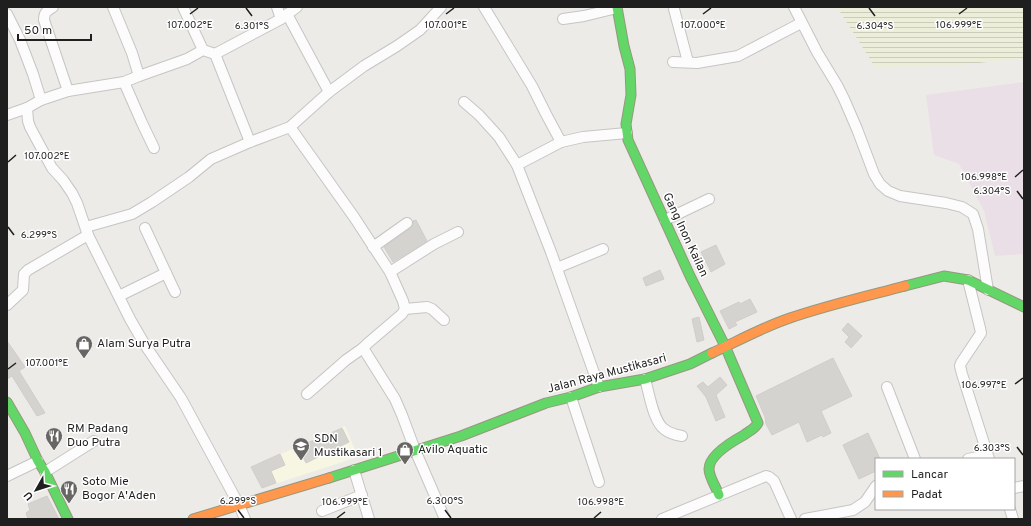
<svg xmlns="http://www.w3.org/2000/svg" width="1031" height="526" font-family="Overpass,sans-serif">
<defs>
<pattern id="farmland-rules" width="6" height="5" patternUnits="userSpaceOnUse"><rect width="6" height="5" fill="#edeeda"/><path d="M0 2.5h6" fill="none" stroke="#cbccbb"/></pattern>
</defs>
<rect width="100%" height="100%" fill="#edebe8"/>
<path fill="#ebdfe7" d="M1024,82V254L995,256L984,211L959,164L934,155L926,95Z"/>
<path fill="#f7f6e3" d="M345,426L358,457L262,488L251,467Z"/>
<path fill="url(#farmland-rules)" d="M837,7H1024V58L950,66L875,67Z"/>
<g fill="#d5d3d0" stroke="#d1cdc9">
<path d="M416,220L427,241L393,262L384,247L411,228L413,225V221Z"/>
<path d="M716,245L725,264L711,272L701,252Z"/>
<path d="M660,270L664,279L646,286L643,278Z"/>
<path d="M750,299L757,312L735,322L737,325L729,329L720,311L739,302L740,304Z"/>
<path d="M699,317L704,340L697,342L692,319Z"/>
<path d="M848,323L862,336L851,348L845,342L849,337L842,330Z"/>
<path d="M7,341L25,367L19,371L45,413L37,416L12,376L7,379Z"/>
<path d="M833,358L852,396L821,411L831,433L823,437L822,435L807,442L799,422L772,435L766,424L765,417L756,396Z"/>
<path d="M720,377L727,385L716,395L725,417L716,421L706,397L697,386L703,382L708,387Z"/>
<path d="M342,428L349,442L306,463L298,447Z"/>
<path d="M868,433L880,459H876V471L859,479L843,445Z"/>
<path d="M280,454L285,465L271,471L276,483L262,488L251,467Z"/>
<path d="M47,496L59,519H28L26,513L30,510L28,504Z"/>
</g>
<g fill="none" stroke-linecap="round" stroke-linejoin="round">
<g stroke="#c6c5c4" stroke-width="12">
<g id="street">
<path d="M53,7C47,11 44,12 44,20L68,91"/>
<path d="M113,7L132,53L139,76"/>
<path d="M183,7L203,50"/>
<path d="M277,7L281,19"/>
<path d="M484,7L532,86L546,114L561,142"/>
<path d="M794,7L817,52L837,85L844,99L857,129L874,174L880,184L888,191L900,196L946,203L962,207L973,214L978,229L988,290"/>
<path d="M674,9L688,62"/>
<path d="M7,14L20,40L33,74L41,100"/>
<path d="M287,14L329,92"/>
<path d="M563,19L584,16L617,8"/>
<path d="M215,54L281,19L297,7"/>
<path d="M673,62L697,63L738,56L801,23"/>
<path d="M124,82L142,123L154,148"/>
<path d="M464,102L479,115L499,137L517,165L551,252L599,387"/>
<path d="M27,108L28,121L30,127L52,168L63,180L72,193L77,203L88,235L130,319L145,345L162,370L181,398L239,505L245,519"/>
<path d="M7,115L27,108L41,100L68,91L124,82L139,76L187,59L203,50L215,54L250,142"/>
<path d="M290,127L354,217L390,272L403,301L405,309L402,314L368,343L363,348L395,399L402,415L415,450L445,519"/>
<path d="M517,165L561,142L583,137L627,133"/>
<path d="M665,220L709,199"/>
<path d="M86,227L132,214L152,202L189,177L211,159L250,142L290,127L329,92L364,66L397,46L420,30L441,7"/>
<path d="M145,228L175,292"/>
<path d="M373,247L407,223"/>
<path d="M557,268L603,249"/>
<path d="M390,272L434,244L458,232"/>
<path d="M968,280L980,328L981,333L961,363L960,366L962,374L989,459"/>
<path d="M119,296L166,273"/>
<path d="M7,305L23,290L24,274L28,270L88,235"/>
<path d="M405,309L427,307L432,309L444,320"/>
<path d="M645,379C649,392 653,421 664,429C669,433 676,435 682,436"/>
<path d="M887,387L915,459"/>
<path d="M307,394L346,360L363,348"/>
<path d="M571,397L599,482"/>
<path d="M968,459L987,455"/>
<path d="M354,470L369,519"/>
<path d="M45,472L94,441"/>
<path d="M7,476L38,461"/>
<path d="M1014,488L1024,486"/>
<path d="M1010,509L1013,519"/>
<path d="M322,511L362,495"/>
<path d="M662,519L766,476L769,477L774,481L791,519"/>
<path d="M805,519L853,510L865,502L876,486"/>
</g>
</g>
<g stroke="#96987e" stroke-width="11">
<g id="fast">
<path d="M617,7L624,46L630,69L631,95L626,124L628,140L690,276L725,346L758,423C755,429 749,431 744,435C733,441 709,455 709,469C709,477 716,487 719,495"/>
<path d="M905,286L944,276L968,280L1024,307"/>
<path d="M7,402L25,433L38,461L45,472L68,519"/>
<path d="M329,478L461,436L546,403L571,397L599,387L645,379L690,364L712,353"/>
</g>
</g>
<g stroke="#96987e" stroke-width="11">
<g id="slow">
<path d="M712,353C738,341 763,327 790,318C828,305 867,296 905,286"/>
<path d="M193,519L329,478"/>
</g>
</g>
<use href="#street" stroke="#fcfcfc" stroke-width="10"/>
<use href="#fast" stroke="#63d668" stroke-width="9"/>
<use href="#slow" stroke="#ff974d" stroke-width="9"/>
</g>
<path fill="none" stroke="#1f1f1f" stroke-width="1.5" d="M246,8L252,16M869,8L875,16M190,14L198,8M446,14L454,8M703,14L711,8M959,14L967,8M8,162L16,155M1015,177L1023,170M1017,191L1023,199M8,227L14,235M8,369L16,363M1015,384L1023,378M1017,447L1023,455M238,510L244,518M445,510L451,518M337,518L345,512M594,518L601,512"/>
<defs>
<g id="shop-pin" transform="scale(0.9)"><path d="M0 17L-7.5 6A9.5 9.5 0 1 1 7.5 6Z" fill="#676665" stroke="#fff"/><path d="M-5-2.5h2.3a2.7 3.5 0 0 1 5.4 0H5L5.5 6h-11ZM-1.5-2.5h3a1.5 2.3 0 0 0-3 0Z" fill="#fff"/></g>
<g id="restaurant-pin" transform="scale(0.9)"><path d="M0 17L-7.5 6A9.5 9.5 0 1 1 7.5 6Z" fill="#676665" stroke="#fff"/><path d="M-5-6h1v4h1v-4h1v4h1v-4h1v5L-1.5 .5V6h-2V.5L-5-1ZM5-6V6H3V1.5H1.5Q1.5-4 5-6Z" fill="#fff"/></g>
<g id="school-pin" transform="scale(0.9)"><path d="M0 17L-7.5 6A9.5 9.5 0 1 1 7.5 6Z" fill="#676665" stroke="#fff"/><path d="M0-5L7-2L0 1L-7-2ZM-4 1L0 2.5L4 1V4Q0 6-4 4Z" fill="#fff"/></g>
</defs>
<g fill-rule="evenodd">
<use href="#shop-pin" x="84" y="344"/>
<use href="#restaurant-pin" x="54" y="436"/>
<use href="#school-pin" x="301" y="446"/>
<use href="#shop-pin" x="405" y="450"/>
<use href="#restaurant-pin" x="69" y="489"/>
</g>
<g text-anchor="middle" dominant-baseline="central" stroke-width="3" stroke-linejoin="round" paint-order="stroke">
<g font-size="12" fill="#1f1f1f" stroke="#fff">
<text transform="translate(685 235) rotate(65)">Gang Inon Kailan</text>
<text transform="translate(607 374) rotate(-15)">Jalan Raya Mustikasari</text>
</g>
<g font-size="12" fill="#1f1f1f" stroke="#fff" text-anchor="start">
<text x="97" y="344">Alam Surya Putra</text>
<text x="67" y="429">RM Padang<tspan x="67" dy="14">Duo Putra</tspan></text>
<text x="314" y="439">SDN<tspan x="314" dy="14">Mustikasari 1</tspan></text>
<text x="418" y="450">Avilo Aquatic</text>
<text x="82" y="482">Soto Mie<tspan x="82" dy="14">Bogor A'Aden</tspan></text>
</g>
</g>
<g font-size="10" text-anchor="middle" fill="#1f1f1f" stroke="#fff" stroke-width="3" stroke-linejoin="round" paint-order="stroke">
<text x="190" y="28">107.002°E</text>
<text x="446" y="28">107.001°E</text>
<text x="703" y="28">107.000°E</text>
<text x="959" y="28">106.999°E</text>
<text x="252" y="29">6.301°S</text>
<text x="875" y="29">6.304°S</text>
<text x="47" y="159">107.002°E</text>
<text x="984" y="180">106.998°E</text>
<text x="992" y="194">6.304°S</text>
<text x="39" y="238">6.299°S</text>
<text x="47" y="366">107.001°E</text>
<text x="984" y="388">106.997°E</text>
<text x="992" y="451">6.303°S</text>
<text x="238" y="504">6.299°S</text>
<text x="445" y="504">6.300°S</text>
<text x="345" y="505">106.999°E</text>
<text x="601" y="505">106.998°E</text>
</g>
<rect width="1031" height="526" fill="none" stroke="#1f1f1f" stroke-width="16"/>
<rect x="875" y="458" width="140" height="52" fill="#ffffff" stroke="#a5a5a5"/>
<rect x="883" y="471" width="20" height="6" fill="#63d668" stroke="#a5a5a5"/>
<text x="911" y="478" font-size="12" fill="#1f1f1f">Lancar</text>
<rect x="883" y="491" width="20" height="6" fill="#ff974d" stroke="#a5a5a5"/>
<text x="911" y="498" font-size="12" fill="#1f1f1f">Padat</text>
<g transform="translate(36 490) rotate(231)" stroke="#ffffff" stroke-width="3" paint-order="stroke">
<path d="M0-3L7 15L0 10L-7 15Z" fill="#1f1f1f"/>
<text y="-6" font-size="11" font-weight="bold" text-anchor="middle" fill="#1f1f1f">U</text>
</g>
<path d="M18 34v6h73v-6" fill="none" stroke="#1f1f1f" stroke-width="2"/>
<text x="24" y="34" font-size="12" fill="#1f1f1f" stroke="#ffffff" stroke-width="3" paint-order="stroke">50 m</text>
</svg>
